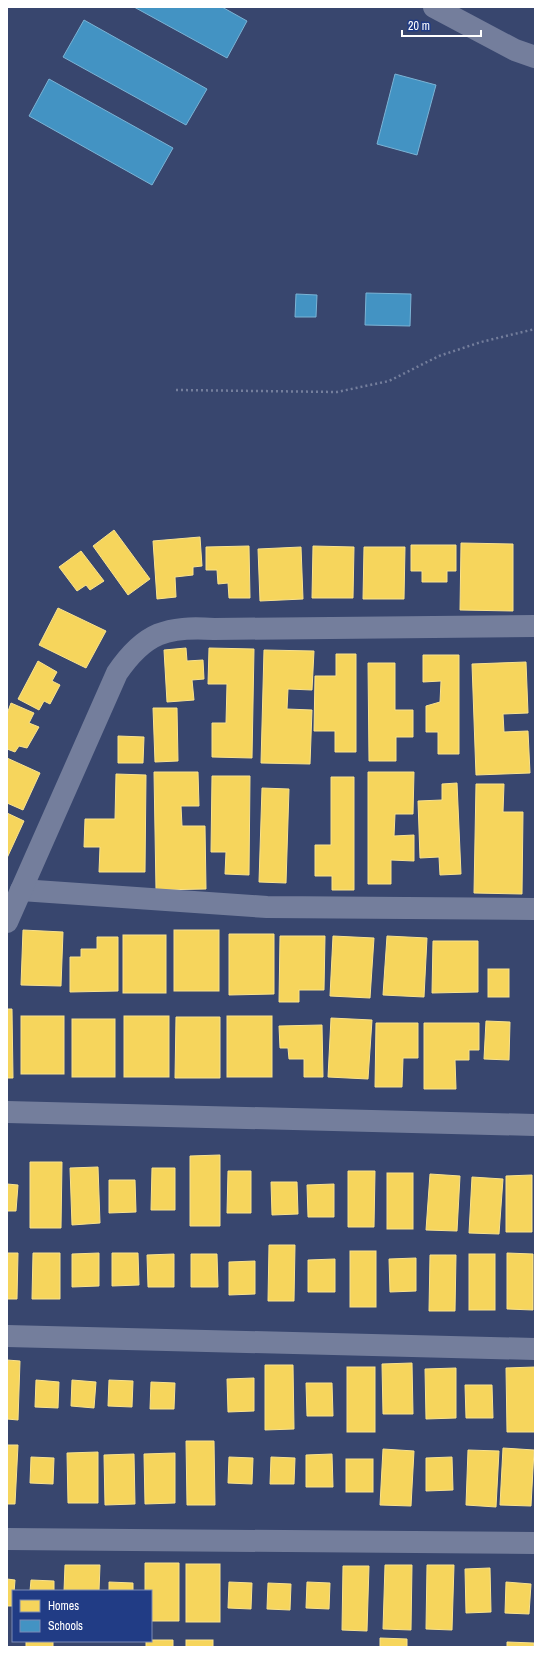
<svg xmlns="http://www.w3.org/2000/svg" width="542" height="1654" font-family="'Archivo Narrow',sans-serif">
<rect width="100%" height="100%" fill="#38466e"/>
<g fill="#f6d55c" stroke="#f9e28d">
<path d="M114,530L150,579L128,595L93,546Z"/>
<path d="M200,537L202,566L193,567V575L175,577L176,597L157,599L153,541Z"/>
<path d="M461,543L513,544V611L460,610Z"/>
<path d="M411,545H456V571H447V582H422V571H411Z"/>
<path d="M249,546L250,598H229L228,583L218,584L217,570H206V547Z"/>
<path d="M313,546L354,547L353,598H312Z"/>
<path d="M301,547L303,599L260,601L258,549Z"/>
<path d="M364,547H405L404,599H363Z"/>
<path d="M81,551L104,581L90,590L86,585L77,591L59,567Z"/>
<path d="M58,608L106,631L86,668L39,645Z"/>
<path d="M186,648L187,661L203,660L204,679L192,680L194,700L167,702L164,650Z"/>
<path d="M209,648L254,649L252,758L212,757V723H226L227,684H208Z"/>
<path d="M264,650L314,651L312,690L288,689L287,709L312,710L310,764L261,763Z"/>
<path d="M336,654H356V752H335V731H314L315,676H336Z"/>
<path d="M423,655H459V754H438V732H426V706L440,702L441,681L423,682Z"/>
<path d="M38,661L57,672L52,681L60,685L50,704L44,701L39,710L18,699Z"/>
<path d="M526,662L528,713L503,714L504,732L528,731L530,773L476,775L472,664Z"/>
<path d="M368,663H395V710H413V737H396V761H369Z"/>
<path d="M11,703L34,713L29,723L39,727L27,748L19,746L15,752L7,749V714Z"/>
<path d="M153,708H177L178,761L155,762Z"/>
<path d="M118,736L144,737L143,763H118Z"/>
<path d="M7,758L40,773L23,810L7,803Z"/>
<path d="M154,772H198L199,806H181L182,826H205L206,889L156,890Z"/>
<path d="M368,772H414L413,814H395L394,836L414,835V861L391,860V884H368Z"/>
<path d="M116,774L146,775L145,872H99L100,847H84L85,819H115Z"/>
<path d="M212,776H250L249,875L225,874L226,852H211Z"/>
<path d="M331,777H354V890H332V876H315V845H331Z"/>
<path d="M457,783L461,874L440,875L439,857L420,858L418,801L442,800V784Z"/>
<path d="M476,784H504L503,812H523L522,894L474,893Z"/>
<path d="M262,788L289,789L286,883L259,882Z"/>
<path d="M7,813L24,821L7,858Z"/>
<path d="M23,930L63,932L61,986L21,985Z"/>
<rect x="174" y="930" width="45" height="61"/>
<path d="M229,934H274V994L229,995Z"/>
<rect x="123" y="935" width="43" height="58"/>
<path d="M280,936H325L324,990H299V1002H279Z"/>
<path d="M333,936L374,938L370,998L330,996Z"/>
<path d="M387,936L427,938L424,997L383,995Z"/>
<path d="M97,937H118V991L70,992V957H81V949H97Z"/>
<path d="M433,941H478V992L432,993Z"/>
<rect x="488" y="969" width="21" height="28"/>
<path d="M7,1009H12L13,1078H7Z"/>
<rect x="21" y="1016" width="43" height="58"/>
<rect x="124" y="1016" width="45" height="61"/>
<rect x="227" y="1016" width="45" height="61"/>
<path d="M176,1017H220V1078H175Z"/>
<path d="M331,1018L372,1020L368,1079L328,1077Z"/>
<rect x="72" y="1019" width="43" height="58"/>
<path d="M486,1021L510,1022L509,1060L484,1059Z"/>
<path d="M376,1023H418V1058H403L402,1087H375Z"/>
<path d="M424,1023H479V1050H469V1060H455L456,1089H424Z"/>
<path d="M322,1025L323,1077H304V1059H289L288,1048H280L279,1026Z"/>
<path d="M220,1155V1226H190V1156Z"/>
<path d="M30,1162H62L61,1228H30Z"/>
<path d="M98,1167L100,1223L72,1225L70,1168Z"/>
<path d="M152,1168H175V1210H151Z"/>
<path d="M228,1171H251V1213H227Z"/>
<path d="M348,1171H375L374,1227H348Z"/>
<rect x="387" y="1173" width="26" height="56"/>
<path d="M430,1174L460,1176L457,1231L426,1230Z"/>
<path d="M532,1175V1232H506V1176Z"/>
<path d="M472,1177L503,1179L499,1234L469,1233Z"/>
<path d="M109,1180H135L136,1212L109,1213Z"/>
<path d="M271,1182H297L298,1214L272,1215Z"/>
<path d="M7,1184L18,1185L16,1211H7Z"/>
<path d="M334,1184V1217H308L307,1185Z"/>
<path d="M269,1245H295L294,1301H268Z"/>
<rect x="350" y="1251" width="26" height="56"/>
<path d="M7,1253H18L17,1299H7Z"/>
<path d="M33,1253H60V1299H32Z"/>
<path d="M99,1253V1286L72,1287V1254Z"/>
<path d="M112,1253H138L139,1285L112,1286Z"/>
<path d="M507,1253L533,1254V1310L507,1309Z"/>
<path d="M174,1254V1287H148L147,1255Z"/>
<path d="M191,1254H217L218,1287H191Z"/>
<rect x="469" y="1254" width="26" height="56"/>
<path d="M430,1255H456L455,1311H429Z"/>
<path d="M416,1258V1291L390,1292L389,1259Z"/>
<path d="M335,1259V1292H308V1260Z"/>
<path d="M255,1261V1294L229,1295V1262Z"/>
<path d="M7,1360L20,1361L18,1420L7,1419Z"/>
<path d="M412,1363L413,1414H383L382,1364Z"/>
<path d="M265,1365H293L294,1429L265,1430Z"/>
<rect x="347" y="1367" width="28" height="65"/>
<path d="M535,1367V1432H507L506,1368Z"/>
<path d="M456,1368V1418L426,1419L425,1369Z"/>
<path d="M254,1378V1411L228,1412L227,1379Z"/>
<path d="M36,1380L59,1382L58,1408L35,1407Z"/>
<path d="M72,1380L96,1382L94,1408L71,1406Z"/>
<path d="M109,1380L133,1381L132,1407L108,1406Z"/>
<path d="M151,1382L175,1383L174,1409H150Z"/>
<path d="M306,1383H332L333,1416H307Z"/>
<path d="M465,1385H492L493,1418H466Z"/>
<path d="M186,1441H214L215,1505H187Z"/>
<path d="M7,1445H18L15,1504H7Z"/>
<path d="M503,1448L534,1450L531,1506L500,1505Z"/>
<path d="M383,1449L414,1451L411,1506L380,1505Z"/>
<path d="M468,1450L499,1451L496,1507L466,1505Z"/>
<path d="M98,1452V1503H68L67,1453Z"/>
<path d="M175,1453V1503L145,1504L144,1454Z"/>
<path d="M134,1454L135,1504L105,1505L104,1455Z"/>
<path d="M332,1454L333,1487H306V1455Z"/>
<path d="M31,1457L54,1458L53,1484L30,1483Z"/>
<path d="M229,1457L253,1458L252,1484L228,1483Z"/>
<path d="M271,1457L295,1458L294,1484H270Z"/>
<path d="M452,1457L453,1490L426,1491V1458Z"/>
<rect x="346" y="1459" width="27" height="33"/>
<path d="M145,1563H179V1621H151V1591H145Z"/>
<rect x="186" y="1564" width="34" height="58"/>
<path d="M65,1565H100L99,1591H64Z"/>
<path d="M385,1565H412L411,1630L383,1629Z"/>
<path d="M427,1565H454L452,1630L426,1629Z"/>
<path d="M343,1566H369L367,1631L342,1630Z"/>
<path d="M490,1568L491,1612L466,1613L465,1569Z"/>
<path d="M7,1579L15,1580L13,1606H7Z"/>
<path d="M31,1580L54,1581V1591H30Z"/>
<path d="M109,1582L133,1583V1591H109Z"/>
<path d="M229,1582L252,1583L251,1609L228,1608Z"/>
<path d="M307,1582L330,1583L329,1609L306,1608Z"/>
<path d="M506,1582L531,1584L529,1614L505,1613Z"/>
<path d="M268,1583L291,1584L290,1610L267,1609Z"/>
<path d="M380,1638L407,1639V1647H380Z"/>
<path d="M151,1640H173V1647H146V1641Z"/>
<rect x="186" y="1640" width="27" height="7"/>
<rect x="26" y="1641" width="27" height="6"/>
<path d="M507,1642L534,1643L533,1647H507Z"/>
</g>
<g fill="#4393c3" stroke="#7bb3d5">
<path d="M134,7H222L247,21L227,58Z"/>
<path d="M84,20L207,89L186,125L63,57Z"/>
<path d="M395,74L436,85L417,155L377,144Z"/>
<path d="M49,79L173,148L152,185L29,116Z"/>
<path d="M366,293L411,294L410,326L365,325Z"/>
<path d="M296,294L317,295L316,317H295Z"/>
</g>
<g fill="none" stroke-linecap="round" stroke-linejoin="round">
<path stroke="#747e9c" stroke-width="2.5" stroke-dasharray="2 3" stroke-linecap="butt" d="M176,390L337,392L389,381L439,356L481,342L535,329"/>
<g stroke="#747e9c" stroke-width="22">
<path d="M434,7L515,50L535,57"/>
<path d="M21,890L267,907L535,909"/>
<path d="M7,922L117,673C145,632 167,626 214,629L535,626"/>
<path d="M7,1112L535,1125"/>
<path d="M7,1336L535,1349"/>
<path d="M7,1539L535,1543"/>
</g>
</g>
<rect width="542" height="1654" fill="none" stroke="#ffffff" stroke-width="16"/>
<rect x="12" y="1590" width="140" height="52" fill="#213c85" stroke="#7a8ab6"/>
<rect x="20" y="1600" width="20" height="12" fill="#f6d55c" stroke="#7a8ab6"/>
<text x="48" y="1610" font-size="12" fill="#ffffff">Homes</text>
<rect x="20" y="1620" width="20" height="12" fill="#4393c3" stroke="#7a8ab6"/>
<text x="48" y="1630" font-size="12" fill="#ffffff">Schools</text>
<path d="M402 30v6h79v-6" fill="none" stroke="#ffffff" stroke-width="2"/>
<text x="408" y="30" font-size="12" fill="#ffffff" stroke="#213c85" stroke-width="3" paint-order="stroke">20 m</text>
</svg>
